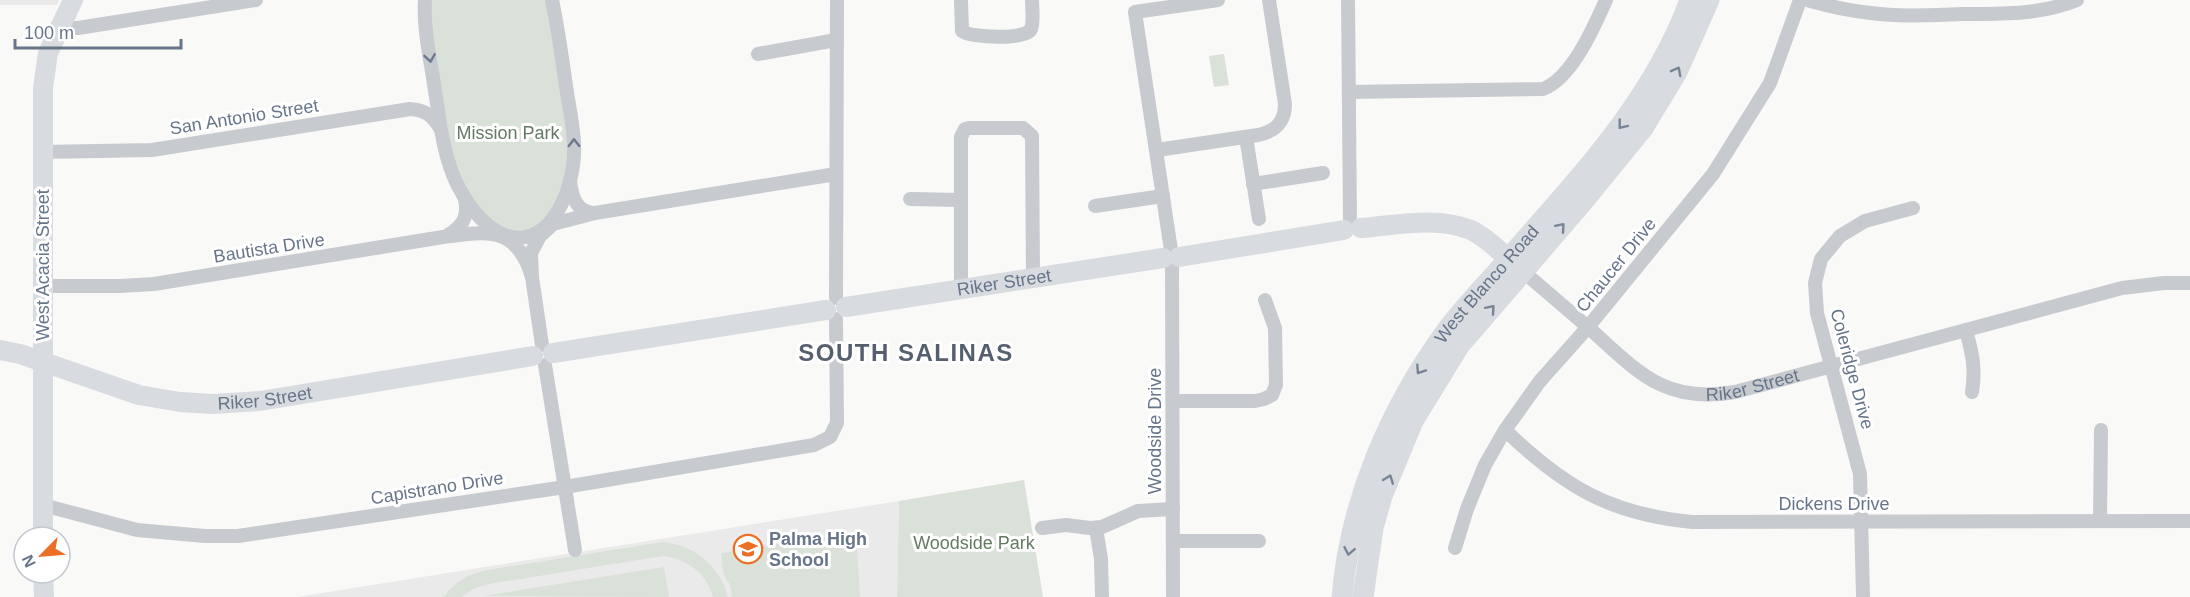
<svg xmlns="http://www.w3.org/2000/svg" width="2190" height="597" font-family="Helvetica,sans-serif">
<rect width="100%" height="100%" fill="#f9f9f7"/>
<g fill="#eaeaea">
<path d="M0,0H59L57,5H0Z"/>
<path d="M899,501L897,597H297Z"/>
</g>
<g fill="#dae1d8">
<path d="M425,0H552L574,148L547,227L499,234L458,186Z"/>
<path d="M1224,54L1229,85L1214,87L1209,56Z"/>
<path d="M1024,480L1043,597H897L899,501Z"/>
<path d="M856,532L860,597H732L730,585L723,573L721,553Z"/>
<path d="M663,542C696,546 719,565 728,597H713C707,573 687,559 663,556L489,584L473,589L462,597H443C455,582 468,574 487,570Z"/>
<path d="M664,567L669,597L483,596Z"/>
</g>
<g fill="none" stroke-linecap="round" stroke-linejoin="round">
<g stroke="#c7cace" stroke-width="14">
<path d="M425,0C423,30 431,61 435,91C440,122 443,155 457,184C494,258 554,257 572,172C578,143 570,114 566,86C562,57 558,28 552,0"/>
<path d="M961,0L962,31C970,38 1027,40 1031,29C1034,22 1032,8 1032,0"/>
<path d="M1348,0L1350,221"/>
<path d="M1807,0C1828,6 1849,11 1871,13C1901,17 1932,15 1963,14C2002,14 2040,15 2077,0"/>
<path d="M58,28H78L256,0"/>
<path d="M758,54L836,40"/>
<path d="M1349,92L1543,89C1572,78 1594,27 1606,0"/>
<path d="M1246,137L1259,219"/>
<path d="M1157,150L1258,135C1276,131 1285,122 1285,104L1269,0"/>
<path d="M42,152L152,150L410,109C425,110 432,115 440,128"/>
<path d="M570,181C572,197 576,211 593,213"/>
<path d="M1253,184L1323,173"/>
<path d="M910,199L961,200"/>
<path d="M1095,206L1163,196"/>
<path d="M448,235C462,227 469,217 465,199"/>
<path d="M1171,250L1135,12L1218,0"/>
<path d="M1172,266L1173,597"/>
<path id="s1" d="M1519,268C1542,288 1566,308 1589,328C1638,372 1664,404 1735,392L2122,288L2164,283H2190"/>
<path d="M43,286H120L154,284L443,237C488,231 517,226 532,277"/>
<path d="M961,289V137L965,129L969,128H1023L1032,136L1033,278"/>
<path d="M836,298L837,0"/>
<path d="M1966,330C1972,353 1976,367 1972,392"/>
<path d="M542,345L532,277L531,253L540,236L553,224L595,213L836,174"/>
<path d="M545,365L575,550"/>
<path d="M1173,401H1255L1264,399L1272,395L1276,385L1275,328L1265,300"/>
<path d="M1505,430C1564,487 1610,514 1692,522L2190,521"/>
<path d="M43,505L137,530L205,536H238L565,487L814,445L830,437L837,423L836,319"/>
<path d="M2100,520L2101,430"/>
<path d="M1042,528L1066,525L1090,528L1102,527L1138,511L1173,509"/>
<path d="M1096,528L1101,559L1102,597"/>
<path d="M1173,541H1259"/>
<path d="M1455,548L1467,509L1485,465L1505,430L1540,381L1588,327L1713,174L1770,83L1800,0"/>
<path d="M1863,597L1860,474L1817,313L1815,283L1821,259L1840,236L1865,221L1913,208"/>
</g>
<g stroke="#d8dbe0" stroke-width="20">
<path d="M1361,228C1397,225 1437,216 1471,230C1485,237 1497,248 1508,259"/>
<path d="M1179,257L1344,230"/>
<path id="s2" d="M846,307L1163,258"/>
<path id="s3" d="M0,350L20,354L139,395L180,402L213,404L260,401L533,356"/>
<path d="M553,353L826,310"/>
<path d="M43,537V88L48,53L73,0"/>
<path d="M43,573L44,597"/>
</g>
<g stroke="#d8dbe0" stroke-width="21">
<path id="s4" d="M1342,597C1350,501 1390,408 1447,330C1462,310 1480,291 1497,272C1570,187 1651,107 1690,0"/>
<path d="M1363,597L1373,528L1382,496L1413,421L1459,346L1581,204L1643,128L1677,72L1709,0"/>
</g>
</g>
<defs><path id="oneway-chevron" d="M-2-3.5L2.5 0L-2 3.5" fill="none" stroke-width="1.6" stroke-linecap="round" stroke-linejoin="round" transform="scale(1.5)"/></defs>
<g stroke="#6c798c">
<use href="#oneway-chevron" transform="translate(430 58) rotate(81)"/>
<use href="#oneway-chevron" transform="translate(574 143) rotate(-91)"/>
</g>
<g stroke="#788496">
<use href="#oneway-chevron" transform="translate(1677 71) rotate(-62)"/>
<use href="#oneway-chevron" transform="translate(1622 125) rotate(128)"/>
<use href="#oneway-chevron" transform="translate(1561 227) rotate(-49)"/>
<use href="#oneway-chevron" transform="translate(1491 309) rotate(-49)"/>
<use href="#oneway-chevron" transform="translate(1420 370) rotate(124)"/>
<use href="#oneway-chevron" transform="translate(1389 479) rotate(-69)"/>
<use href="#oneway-chevron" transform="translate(1349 551) rotate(101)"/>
</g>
<defs>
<g id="school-ring" transform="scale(1.5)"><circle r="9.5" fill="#fff" stroke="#eb6f25" stroke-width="1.5"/><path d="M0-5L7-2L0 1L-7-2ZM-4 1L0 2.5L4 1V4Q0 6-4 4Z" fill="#eb6f25"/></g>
</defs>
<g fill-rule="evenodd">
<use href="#school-ring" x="748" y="549"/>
</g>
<g text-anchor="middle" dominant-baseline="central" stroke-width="6" stroke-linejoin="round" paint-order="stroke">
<g font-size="18" fill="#677589" stroke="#fff">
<text transform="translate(244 117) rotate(-9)">San Antonio Street</text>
<text transform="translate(269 248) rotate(-9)">Bautista Drive</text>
<text transform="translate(43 265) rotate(-90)">West Acacia Street</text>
<text transform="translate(1616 265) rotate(-51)">Chaucer Drive</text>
<text stroke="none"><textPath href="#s2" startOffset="160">Riker Street</textPath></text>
<text stroke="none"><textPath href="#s4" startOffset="351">West Blanco Road</textPath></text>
<text transform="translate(1852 369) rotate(75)">Coleridge Drive</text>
<text stroke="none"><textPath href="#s1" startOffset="278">Riker Street</textPath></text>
<text stroke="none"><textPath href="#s3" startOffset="273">Riker Street</textPath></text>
<text transform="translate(1155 431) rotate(-90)">Woodside Drive</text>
<text transform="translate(437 488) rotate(-9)">Capistrano Drive</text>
<text x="1834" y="504">Dickens Drive</text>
</g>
<g font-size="18" fill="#647a62" stroke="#fff">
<text x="508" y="133">Mission Park</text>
<text x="974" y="543">Woodside Park</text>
</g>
<g font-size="18" font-weight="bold" fill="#677589" stroke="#fff" text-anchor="start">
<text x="769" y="539">Palma High<tspan x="769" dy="21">School</tspan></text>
</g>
<g font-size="24" font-weight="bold" letter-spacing="1.5" fill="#555f6e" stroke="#fff">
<text x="906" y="352">SOUTH SALINAS</text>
</g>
</g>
<g transform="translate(42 555) rotate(245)"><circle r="28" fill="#ffffff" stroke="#c2c8d0" stroke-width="1.5"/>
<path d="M0-4.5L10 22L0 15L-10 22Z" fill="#eb6f25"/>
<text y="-9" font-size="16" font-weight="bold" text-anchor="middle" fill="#677589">N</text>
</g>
<path d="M15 39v9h166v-9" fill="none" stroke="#677589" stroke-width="3"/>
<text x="24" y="39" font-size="18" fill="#677589" stroke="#ffffff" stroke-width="4.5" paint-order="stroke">100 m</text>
</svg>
